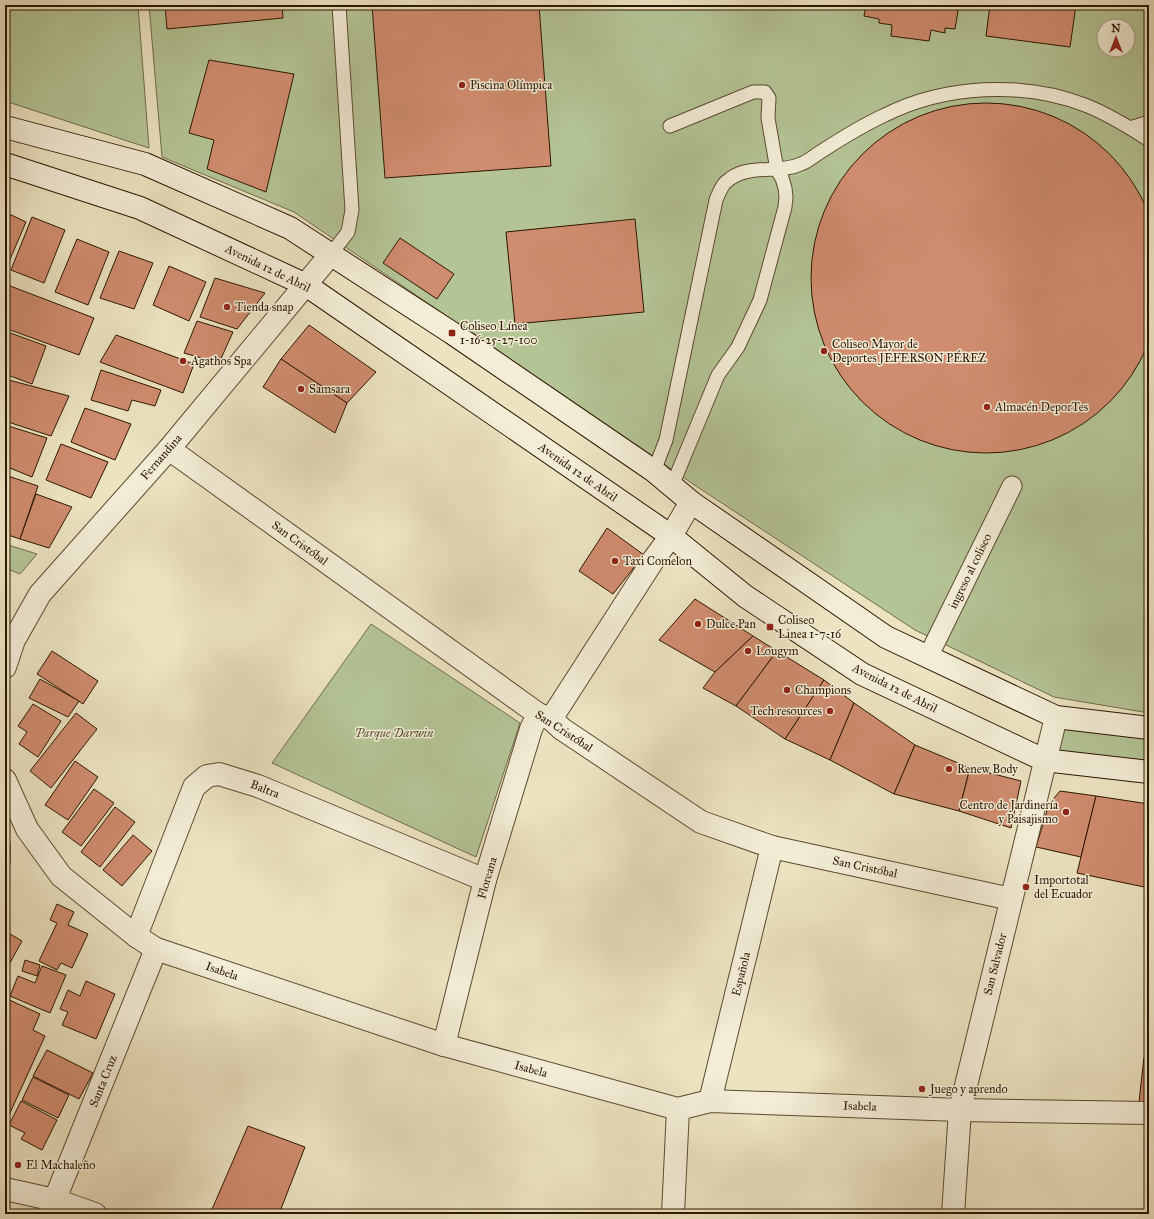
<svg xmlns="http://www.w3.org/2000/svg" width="1154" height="1219" font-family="'IM FELL Great Primer',serif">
<rect width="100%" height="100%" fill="#ece3c1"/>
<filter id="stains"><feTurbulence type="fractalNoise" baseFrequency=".005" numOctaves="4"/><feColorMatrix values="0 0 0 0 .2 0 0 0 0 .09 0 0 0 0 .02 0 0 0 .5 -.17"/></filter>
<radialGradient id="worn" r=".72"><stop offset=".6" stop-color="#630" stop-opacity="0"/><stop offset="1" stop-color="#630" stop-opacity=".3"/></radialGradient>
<g fill="#b4c495" stroke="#706d4a" fill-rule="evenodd">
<path d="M5,5H138L149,148L5,101Z"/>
<path d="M149,5H1149V713L1054,697L915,630L702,490L294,212L162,157ZM1104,26H1128V50H1104Z"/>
<path d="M5,544L37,554L20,574L5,568Z"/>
<path d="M371,624L520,723L476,857L272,763Z"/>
<path d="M1057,720L1149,731V769L1047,758Z"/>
</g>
<g fill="#cf8c6e" stroke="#2c1600">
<path d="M165,5H282L283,18L167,29Z"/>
<path d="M372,5H539L551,166L385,178Z"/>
<path d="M866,5H959L955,29L945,28V33L931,30L929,41L891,36L892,25L879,23V19L864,16Z"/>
<path d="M990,5H1076L1070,47L986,36Z"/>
<path d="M209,60L294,74L266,192L207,169L214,140L189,133Z"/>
<circle cx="986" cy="278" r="175"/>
<path d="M5,212L26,222L5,271Z"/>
<path d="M32,217L65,230L44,283L11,270Z"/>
<path d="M635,219L644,312L515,324L506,232Z"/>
<path d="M400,238L454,274L437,299L383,263Z"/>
<path d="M77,239L109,252L88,305L55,292Z"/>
<path d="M119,251L153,263L134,309L100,298Z"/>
<path d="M169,266L206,282L189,321L153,305Z"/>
<path d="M215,278L265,293L237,329L200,317Z"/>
<path d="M5,284L94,318L79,355L5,328Z"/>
<path d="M197,321L233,332L219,363L184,353Z"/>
<path d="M309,325L376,372L347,403L281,359Z"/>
<path d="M5,331L46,346L32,384L5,374Z"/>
<path d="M116,335L194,364L183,393L100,362Z"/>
<path d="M281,359L347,403L335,433L263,387Z"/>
<path d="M101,370L161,390L155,406L132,400L128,411L91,400Z"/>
<path d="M5,379L69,396L51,436L5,421Z"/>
<path d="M85,408L131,424L115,460L71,442Z"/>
<path d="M5,425L47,438L32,477L5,466Z"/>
<path d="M61,444L108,462L91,498L46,480Z"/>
<path d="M5,475L38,486L20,539L5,534Z"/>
<path d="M36,494L72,507L49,548L20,539Z"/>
<path d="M607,528L644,555L613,594L579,571Z"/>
<path d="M695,599L753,636L715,672L659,640Z"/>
<path d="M753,636L777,651L736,706L703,688L715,672Z"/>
<path d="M52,651L98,681L83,704L37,674Z"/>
<path d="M777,651L824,680L785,739L736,706Z"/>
<path d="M40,679L79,701L68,717L29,698Z"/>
<path d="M824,680L854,703L830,760L785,739Z"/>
<path d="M854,703L915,745L894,794L830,760Z"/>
<path d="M33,704L61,721L38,757L19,744L27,732L18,726Z"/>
<path d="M76,713L97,729L51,788L30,771Z"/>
<path d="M915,745L970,768L959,811L894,794Z"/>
<path d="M75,761L98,777L68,820L45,805Z"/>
<path d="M970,768L1021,781L1011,828L959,811Z"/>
<path d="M94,789L114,803L81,846L62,832Z"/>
<path d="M1060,791L1096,796L1081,857L1036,847L1049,804Z"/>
<path d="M1096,796L1149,804V888L1077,873Z"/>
<path d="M115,807L135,822L100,867L81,852Z"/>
<path d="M133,835L152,851L122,886L103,870Z"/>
<rect x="5" y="843" width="5" height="20"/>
<path d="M57,904L74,912L68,925L88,934L72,968L61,963L57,970L39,961L57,923L50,920Z"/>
<path d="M5,931L22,941L5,972Z"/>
<path d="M25,960L40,965L37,976L22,971Z"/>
<path d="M42,966L66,975L50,1013L10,996L18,976L35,983Z"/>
<path d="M86,981L115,994L96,1039L62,1025L68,1012L60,1009L68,990L80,996Z"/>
<path d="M5,998L40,1014L33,1030L45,1036L5,1124Z"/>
<path d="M47,1050L93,1073L79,1099L33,1076Z"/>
<path d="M1144,1057L1149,1058V1102H1139Z"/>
<path d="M33,1077L69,1095L58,1118L22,1100Z"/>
<path d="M21,1101L57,1120L42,1150L21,1139L25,1133L9,1125Z"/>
<path d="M248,1126L305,1147L279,1214H210Z"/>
</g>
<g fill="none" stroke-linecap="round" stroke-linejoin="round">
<g stroke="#5c4930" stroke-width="15">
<g id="service">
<path d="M670,126L753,92H765L769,98L768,118L777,170L782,178L785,188L786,197L785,207L760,300L738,347L718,375L672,486"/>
<path d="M1130,128L1149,122"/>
<path d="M331,254L348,232L352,210L339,5"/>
<path d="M654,471L666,440L716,200C718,195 721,188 724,184C726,181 729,180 731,178C752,164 779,174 801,164C809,161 815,155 822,151C842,138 863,125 885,115C945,85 1023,81 1085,105C1108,114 1129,127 1149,140"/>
</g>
</g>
<g stroke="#5c4930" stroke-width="21">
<path id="pedestrian" d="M928,657L1012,486"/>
</g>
<g stroke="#5c4930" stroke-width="24">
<g id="minor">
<path d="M169,449L538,714L551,719L562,729L701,822L772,847L1011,899"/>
<path d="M5,667L14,640L40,594L169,449L331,254"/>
<path d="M551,719L654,559L671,536L691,502"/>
<path d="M5,780L27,829L61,876L136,936L156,949L444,1045L678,1109L710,1101L960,1110L1149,1113"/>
<path d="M136,936L194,787L207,776L219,774L258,786L485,880"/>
<path d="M444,1045L485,880L531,729L538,714"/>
<path d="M710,1101L772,847"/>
<path d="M5,1189L55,1200L95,1214"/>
<path d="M49,1214L156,949"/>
<path d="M673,1214L678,1109"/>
<path d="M953,1214L960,1110L1056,717"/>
</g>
</g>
<g stroke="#2c1600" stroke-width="24">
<g id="secondary">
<path d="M5,127L145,164L290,228L452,333L654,471L691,502L886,637L1056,717L1149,728"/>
<path d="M5,164L140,208L306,285L671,536L745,596L862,674L1044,760L1149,772"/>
</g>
</g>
<use href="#service" stroke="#f3edd7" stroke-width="13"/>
<use href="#pedestrian" stroke="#f3edd7" stroke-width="19"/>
<use href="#minor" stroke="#f3edd7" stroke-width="22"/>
<use href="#secondary" stroke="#f3edd7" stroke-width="22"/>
</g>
<g fill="#8f2418" stroke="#f3edd7" stroke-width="1.5">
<circle cx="462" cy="85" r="4"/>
<circle cx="227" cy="307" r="4"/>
<rect x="448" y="329" width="8" height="8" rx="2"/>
<circle cx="824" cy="351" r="4"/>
<circle cx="183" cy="361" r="4"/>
<circle cx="301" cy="389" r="4"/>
<circle cx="987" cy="407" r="4"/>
<circle cx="615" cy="561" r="4"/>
<circle cx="698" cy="624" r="4"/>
<rect x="766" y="623" width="8" height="8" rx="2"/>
<circle cx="748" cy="651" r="4"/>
<circle cx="787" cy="690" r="4"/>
<circle cx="830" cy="711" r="4"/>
<circle cx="949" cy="769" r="4"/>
<circle cx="1066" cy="812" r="4"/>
<circle cx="1026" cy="887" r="4"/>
<circle cx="922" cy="1089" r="4"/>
<circle cx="18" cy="1165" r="4"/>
</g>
<g text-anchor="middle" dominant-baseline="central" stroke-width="3" stroke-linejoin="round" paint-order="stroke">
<g font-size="12" fill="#2c1600" stroke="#f3edd7" text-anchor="start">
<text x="470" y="85">Piscina Olímpica</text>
<text x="235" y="307">Tienda snap</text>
<text x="460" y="326">Coliseo Línea<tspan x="460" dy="14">1-16-25-27-100</tspan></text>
<text x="832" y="344">Coliseo Mayor de<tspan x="832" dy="14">Deportes JEFERSON PÉREZ</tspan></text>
<text x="191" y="361">Agathos Spa</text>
<text x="309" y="389">Samsara</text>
<text x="995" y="407">Almacén DeporTes</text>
<text x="623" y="561">Taxi Comelon</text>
<text x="778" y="620">Coliseo<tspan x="778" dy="14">Linea 1-7-16</tspan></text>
<text x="706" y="624">Dulce Pan</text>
<text x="756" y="651">Lougym</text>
<text x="795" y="690">Champions</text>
<text x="822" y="711" text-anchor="end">Tech resources</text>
<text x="957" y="769">Renew Body</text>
<text x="1058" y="805" text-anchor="end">Centro de Jardinería<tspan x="1058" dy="14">y Paisajismo</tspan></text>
<text x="1034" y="880">Importotal<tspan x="1034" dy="14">del Ecuador</tspan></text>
<text x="930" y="1089">Juego y aprendo</text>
<text x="26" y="1165">El Machaleño</text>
</g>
<g font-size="12" fill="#2c1600" stroke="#f3edd7">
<text transform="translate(268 268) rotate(26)">Avenida 12 de Abril</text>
<text transform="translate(161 457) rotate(-49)">Fernandina</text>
<text transform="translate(578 472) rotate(35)">Avenida 12 de Abril</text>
<text transform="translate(300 543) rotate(36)">San Cristóbal</text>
<text transform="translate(970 571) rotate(-64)">ingreso al coliseo</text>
<text transform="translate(895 688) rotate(27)">Avenida 12 de Abril</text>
<text transform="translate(564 731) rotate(33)">San Cristóbal</text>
<text transform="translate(265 789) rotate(21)">Baltra</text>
<text transform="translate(865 867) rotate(12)">San Cristóbal</text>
<text transform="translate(487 878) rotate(-74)">Floreana</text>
<text transform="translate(995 964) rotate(-76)">San Salvador</text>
<text transform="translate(222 971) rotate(19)">Isabela</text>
<text transform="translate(741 974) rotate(-76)">Española</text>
<text transform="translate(531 1069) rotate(15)">Isabela</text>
<text transform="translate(103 1081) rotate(-68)">Santa Cruz</text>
<text transform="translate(860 1106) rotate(2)">Isabela</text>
</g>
<g font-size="12" font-style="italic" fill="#5c5334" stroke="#f3edd7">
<text x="394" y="733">Parque Darwin</text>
</g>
</g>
<rect width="1154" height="1219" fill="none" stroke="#ece3c1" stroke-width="20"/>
<rect x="6" y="6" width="1142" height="1207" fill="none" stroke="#2c1600" stroke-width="2"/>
<rect x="10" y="10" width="1134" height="1199" fill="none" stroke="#2c1600"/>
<g transform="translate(1116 38)"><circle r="19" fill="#f3edd7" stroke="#a39781"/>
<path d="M0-3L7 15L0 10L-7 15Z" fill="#8f2418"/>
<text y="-6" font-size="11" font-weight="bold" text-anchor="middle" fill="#2c1600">N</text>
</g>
<rect width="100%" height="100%" filter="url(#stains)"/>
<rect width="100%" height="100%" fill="url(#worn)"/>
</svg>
